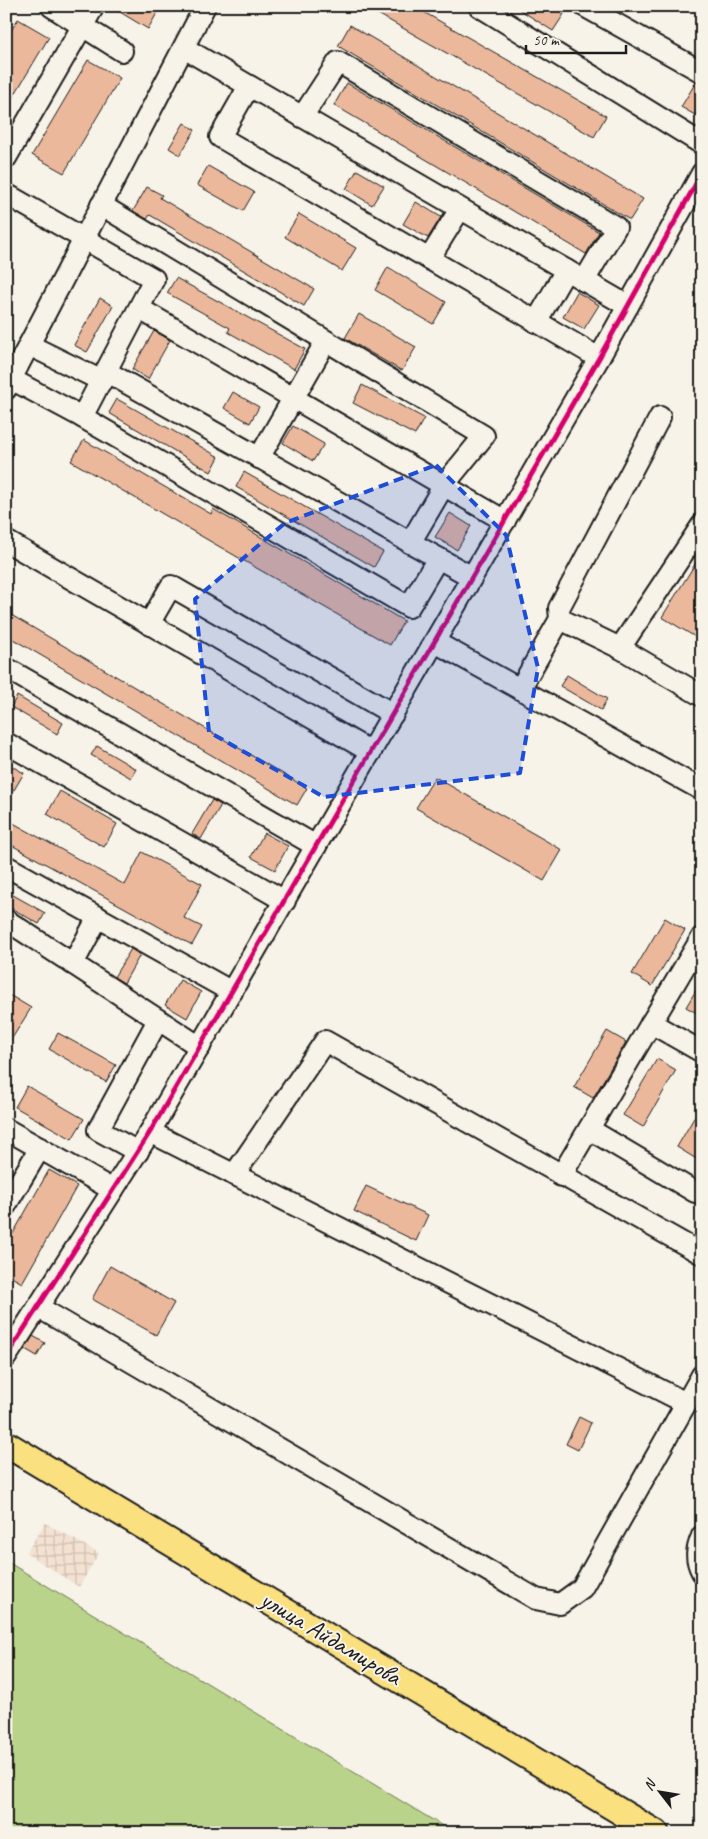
<svg xmlns="http://www.w3.org/2000/svg" width="708" height="1839" font-family="Caveat,sans-serif">
<defs>
<pattern id="industrial-grid" width="8" height="8" patternUnits="userSpaceOnUse" patternTransform="scale(1.25)"><rect width="8" height="8" fill="#f3e1d1"/><path d="M0 4h8M4 0v8" fill="none" stroke="#d0c0b3"/></pattern>
</defs>
<rect width="100%" height="100%" fill="#f7f3e8"/>
<filter id="ink" filterUnits="userSpaceOnUse"><feTurbulence type="fractalNoise" baseFrequency=".02" numOctaves="2"/><feDisplacementMap in="SourceGraphic" scale="10" xChannelSelector="R" yChannelSelector="G"/><feConvolveMatrix kernelMatrix="1 2 1 2 8 2 1 2 1" color-interpolation-filters="sRGB"/></filter>
<g filter="url(#ink)">
<path fill="url(#industrial-grid)" d="M45,1523L99,1553L79,1587L26,1553Z"/>
<path fill="#bad38a" stroke="#6b7853" d="M6,1561L454,1833H6Z"/>
<g fill="#ebb89c" stroke="#1c1c1c">
<path d="M110,6H161L148,29Z"/>
<path d="M364,6H413L606,116L594,137Z"/>
<path d="M514,6H553L564,14L553,31Z"/>
<path d="M18,19L49,37L6,109V39Z"/>
<path d="M350,25L643,199L630,220L338,46Z"/>
<path d="M88,60L120,78L64,173L32,155Z"/>
<path d="M696,82L702,84V119L681,107Z"/>
<path d="M347,83L599,232L586,254L334,105Z"/>
<path d="M184,123L195,130L180,155L169,148Z"/>
<path d="M208,166L254,192L243,211L197,185Z"/>
<path d="M357,170L384,186L372,205L346,189Z"/>
<path d="M147,187L162,195L160,198L314,289L304,306L150,215L147,219L133,211Z"/>
<path d="M416,202L441,217L428,238L403,224Z"/>
<path d="M299,214L356,248L342,271L285,237Z"/>
<path d="M388,267L446,302L433,324L375,290Z"/>
<path d="M176,278L305,349L294,369L228,332L230,328L167,293Z"/>
<path d="M577,292L599,305L584,329L563,317Z"/>
<path d="M100,298L113,306L87,352L74,345Z"/>
<path d="M359,314L416,347L402,371L345,338Z"/>
<path d="M154,331L170,340L148,379L132,369Z"/>
<path d="M362,385L424,418L415,435L353,403Z"/>
<path d="M233,392L259,407L250,423L224,408Z"/>
<path d="M117,399L219,457L211,472L109,413Z"/>
<path d="M293,426L324,444L313,461L283,443Z"/>
<path d="M84,440L211,514L213,509L404,621L390,645L71,461Z"/>
<path d="M244,472L383,552L374,567L236,487Z"/>
<path d="M450,513L471,526L457,550L435,537Z"/>
<path d="M702,553V641L662,617Z"/>
<path d="M6,612L307,788L297,805L6,635Z"/>
<path d="M567,675L607,699L601,710L560,686Z"/>
<path d="M17,696L63,723L57,734L11,707Z"/>
<path d="M97,746L136,769L131,778L91,755Z"/>
<path d="M6,763L24,773L14,790L6,786Z"/>
<path d="M435,777L562,850L544,881L416,808Z"/>
<path d="M60,791L117,824L104,847L47,814Z"/>
<path d="M212,800L221,805L201,839L192,834Z"/>
<path d="M6,819L125,885L142,852L202,884L184,918L202,927L192,945L6,842Z"/>
<path d="M264,833L288,846L275,870L251,857Z"/>
<path d="M6,891L45,913L39,924L6,905Z"/>
<path d="M665,918L685,930L652,986L632,974Z"/>
<path d="M131,949L140,955L124,983L114,977Z"/>
<path d="M180,980L201,992L187,1018L165,1005Z"/>
<path d="M702,980V1016L686,1007Z"/>
<path d="M6,993L31,1008L6,1048Z"/>
<path d="M607,1031L626,1042L593,1098L574,1087Z"/>
<path d="M58,1033L116,1065L106,1082L49,1049Z"/>
<path d="M657,1059L676,1070L643,1127L623,1115Z"/>
<path d="M27,1086L84,1119L72,1139L15,1107Z"/>
<path d="M702,1104V1154L698,1160L677,1147Z"/>
<path d="M49,1170L77,1186L22,1283L6,1274V1246Z"/>
<path d="M366,1186L428,1215L416,1241L354,1211Z"/>
<path d="M110,1266L174,1303L156,1335L92,1299Z"/>
<path d="M33,1336L45,1343L37,1356L25,1349Z"/>
<path d="M579,1417L591,1423L578,1450L566,1444Z"/>
</g>
<g fill="none" stroke-linecap="round" stroke-linejoin="round">
<g stroke="#1c1c1c" stroke-width="24">
<g id="minor">
<path d="M51,6L122,51"/>
<path d="M479,6L702,144"/>
<path d="M584,6L702,72"/>
<path d="M184,48L628,306"/>
<path d="M249,86L220,137L599,358"/>
<path d="M302,117L338,62L616,227L584,281"/>
<path d="M6,158L94,6"/>
<path d="M6,194L154,279L82,417"/>
<path d="M101,205L484,436L444,485L410,543"/>
<path d="M429,259L460,209"/>
<path d="M140,309L505,521"/>
<path d="M536,322L566,270"/>
<path d="M29,345L102,381"/>
<path d="M107,372L438,558"/>
<path d="M11,379L82,417L409,607L438,558L472,577"/>
<path d="M6,389L205,6"/>
<path d="M259,458L326,341"/>
<path d="M6,541L371,752"/>
<path d="M560,619L620,648L702,696"/>
<path d="M149,624L171,586L393,714"/>
<path d="M435,642L702,790"/>
<path d="M620,648L702,525"/>
<path d="M6,668L316,846"/>
<path d="M520,689L560,619L559,608L660,417"/>
<path d="M6,743L285,901"/>
<path d="M6,866L232,992"/>
<path d="M6,920L200,1047"/>
<path d="M73,964L98,917"/>
<path d="M651,1023L702,1052"/>
<path d="M6,1129L113,1190"/>
<path d="M589,1129L695,1192"/>
<path d="M150,1132L686,1403"/>
<path d="M138,1152L98,1130L158,1020"/>
<path d="M234,1175L325,1041L702,1254"/>
<path d="M561,1176L702,937"/>
<path d="M6,1205L40,1148"/>
<path d="M38,1307L536,1599L560,1604L582,1588L702,1375"/>
<path d="M6,1357L150,1132L599,358L702,173"/>
<path d="M702,1536C696,1550 695,1559 702,1572"/>
</g>
</g>
<g stroke="#1c1c1c" stroke-width="29">
<path id="major" d="M6,1444L656,1833"/>
</g>
<use href="#minor" stroke="#f7f3e8" stroke-width="20"/>
<use href="#major" stroke="#fbe080" stroke-width="25"/>
<g stroke="#f7f3e8" stroke-width="8">
<path id="cycleway" d="M6,1357L150,1132L599,358L702,173"/>
</g>
<use href="#cycleway" stroke="#d6006c" stroke-width="5"/>
</g>
</g>
<path fill="#1d4ed8" fill-opacity="0.2" stroke="#1d4ed8" stroke-width="4" stroke-dasharray="10 6" stroke-linejoin="round" d="M436,465L506,535L538,668L520,773L324,797L209,732L195,599L285,523Z"/>
<g text-anchor="middle" dominant-baseline="central" stroke-width="4" stroke-linejoin="round" paint-order="stroke">
<g font-size="25" fill="#1c1c1c" stroke="#f7f3e8">
<text transform="translate(331 1638) rotate(31)">улица Айдамирова</text>
</g>
</g>
<rect width="708" height="1839" fill="none" stroke="#f7f3e8" stroke-width="25"/>
<rect x="12" y="12" width="683" height="1814" fill="none" stroke="#1c1c1c" stroke-width="2" filter="url(#ink)"/>
<g transform="translate(660 1792) rotate(301)" stroke="#f7f3e8" stroke-width="4" paint-order="stroke">
<path d="M0-4L9 19L0 12L-9 19Z" fill="#1c1c1c"/>
<text y="-8" font-size="14" font-weight="bold" text-anchor="middle" fill="#1c1c1c">N</text>
</g>
<path d="M526 45v8h100v-8" fill="none" stroke="#1c1c1c" stroke-width="2.5"/>
<text x="533" y="45" font-size="15" fill="#1c1c1c" stroke="#f7f3e8" stroke-width="4" paint-order="stroke">50 m</text>
</svg>
